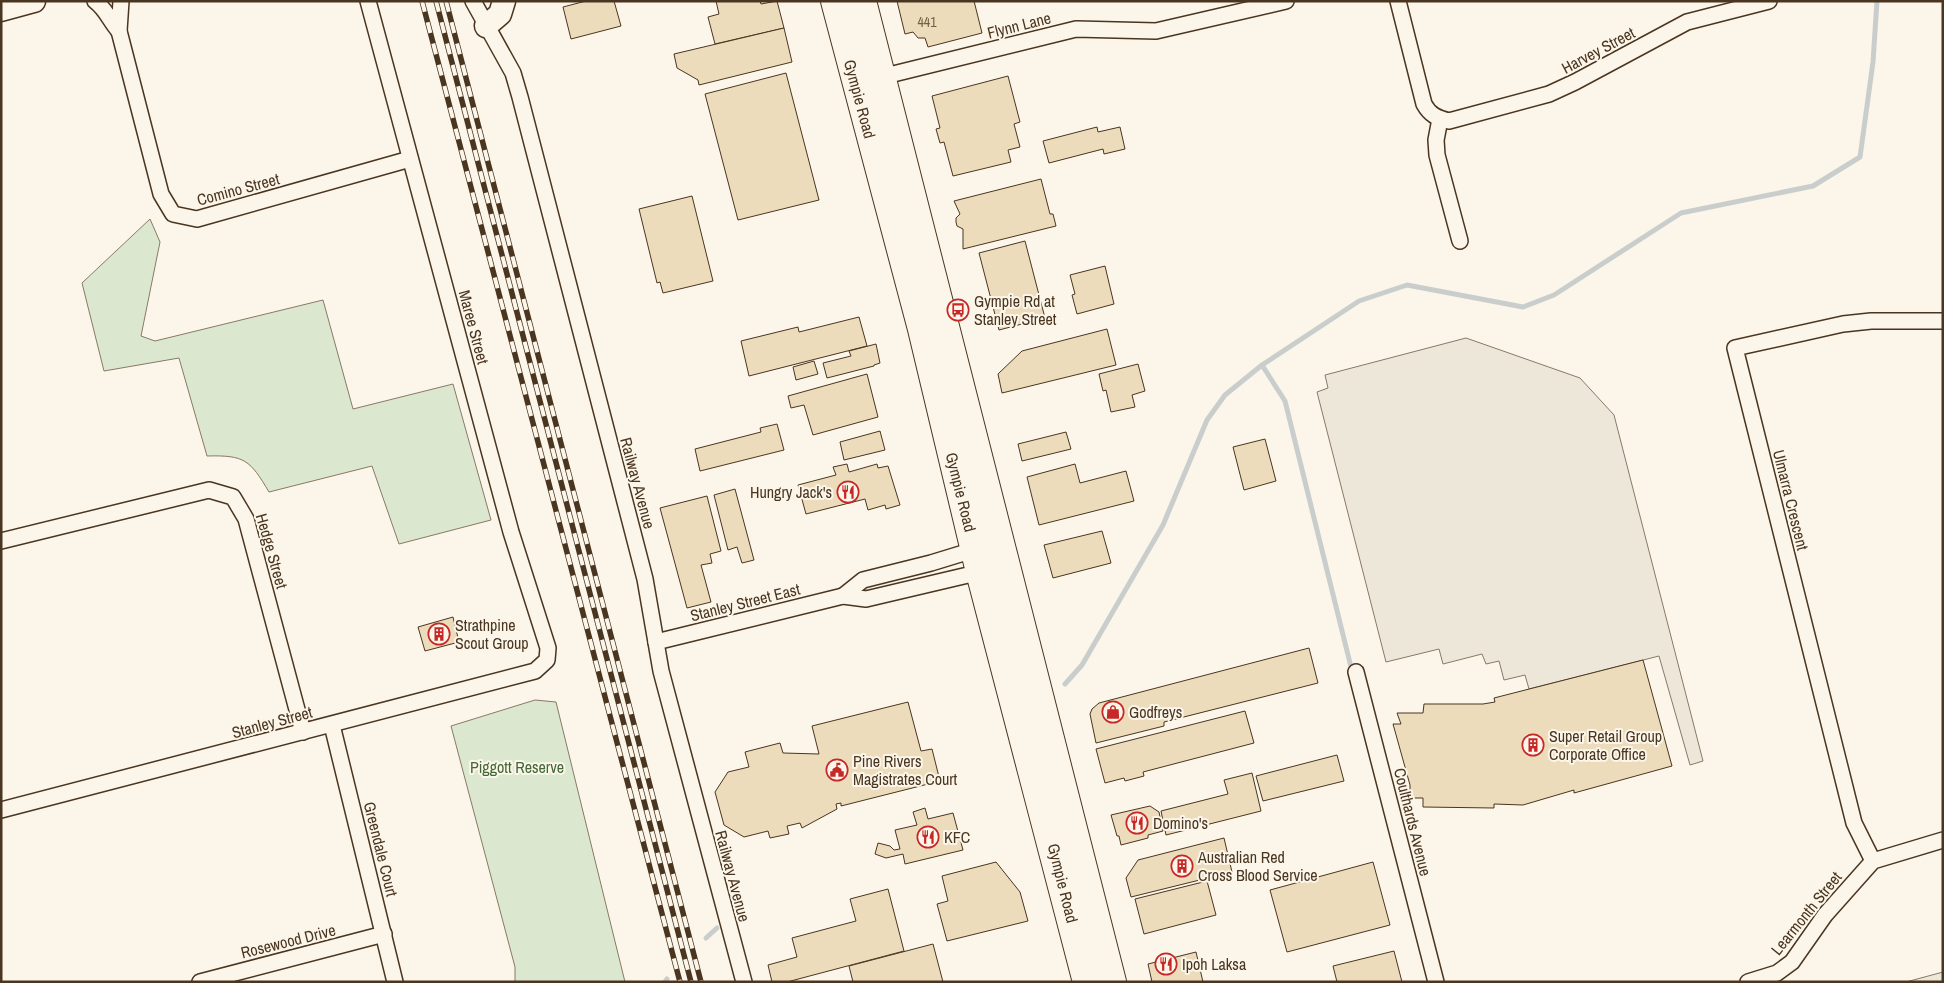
<svg xmlns="http://www.w3.org/2000/svg" width="1944" height="983" font-family="'Archivo Narrow',sans-serif">
<rect width="100%" height="100%" fill="#fbf6e9"/>
<g fill="#dce7d0" stroke="#887966">
<path d="M150,219L160,242L141,336L155,341L323,300L353,409L453,384L491,520L399,544L372,466L269,492C250,460 245,455 207,456L179,358L104,371L82,283Z"/>
<path d="M535,700L556,702L625,982H515V967L451,726Z"/>
</g>
<g fill="#ede7d9" stroke="#887966">
<path d="M1466,338L1580,378L1614,415L1703,761L1690,765L1659,656L1529,689L1525,675L1504,680L1499,661L1486,664L1482,654L1443,664L1439,649L1386,662L1317,392L1328,388L1325,375Z"/>
<path d="M1943,972V982H1906Z"/>
</g>
<g fill="none" stroke-linecap="round" stroke-linejoin="round">
<g stroke="#c9cecd" stroke-width="5">
<path d="M1262,365L1285,401L1351,667"/>
<path d="M1065,684L1082,665L1163,525L1207,420L1225,395L1262,365L1359,301L1407,285L1523,307L1554,295L1681,213L1813,186L1860,157L1873,62L1877,1"/>
<path d="M706,938L717,928"/>
<path d="M665,982L667,979"/>
</g>
</g>
<g fill="#ecdcbc" stroke="#4a3520">
<path d="M586,1H614L621,26L571,39L563,7Z"/>
<path d="M716,1H760L761,4L777,1L784,28L715,44L708,17L719,14Z"/>
<path d="M897,1H974L982,33L928,47L925,38H918L913,32L905,34Z"/>
<path d="M784,28L792,62L699,85L698,80L677,68L674,54Z"/>
<path d="M786,73L819,200L738,220L705,94Z"/>
<path d="M1008,76L1020,122L1014,124L1020,147L1008,150L1011,162L953,176L944,142L940,143L936,129L940,128L932,96Z"/>
<path d="M1097,127L1098,132L1120,127L1125,149L1104,154L1103,149L1049,163L1043,141Z"/>
<path d="M1041,179L1050,214H1053L1056,226L963,249V229L957,226L956,222V218L960,214L954,201Z"/>
<path d="M692,196L713,281L663,293L660,282L657,283L639,209Z"/>
<path d="M1025,241L1045,318L999,330L979,253Z"/>
<path d="M1105,266L1114,304L1077,314L1072,295L1075,294L1070,275Z"/>
<path d="M859,317L867,346L749,376L741,341L798,327L799,332Z"/>
<path d="M1107,329L1116,365L1002,393L998,374L1022,351Z"/>
<path d="M876,344L880,363L874,365V366L827,378L823,363L851,356L849,351Z"/>
<path d="M814,361L818,374L796,380L793,367Z"/>
<path d="M1138,364L1145,391L1132,395L1135,407L1111,412L1106,390L1103,391L1099,374Z"/>
<path d="M867,374L878,417L813,435L804,405L791,408L788,396Z"/>
<path d="M777,424L784,450L700,471L695,449L761,432L760,428Z"/>
<path d="M880,431L885,450L844,460L840,442Z"/>
<path d="M1066,432L1071,449L1022,461L1018,444Z"/>
<path d="M1265,439L1276,481L1244,490L1233,447Z"/>
<path d="M847,464L849,472L877,464L878,468L888,466L900,505L886,509L885,505L868,510L865,499L806,514L798,485L836,475L833,467Z"/>
<path d="M1075,464L1080,483L1126,471L1134,501L1039,525L1027,477Z"/>
<path d="M735,489L754,560L742,563L737,547L728,550L714,495Z"/>
<path d="M707,496L721,551L710,554L712,563L701,565L711,602L687,608L660,508Z"/>
<path d="M1102,531L1111,563L1053,578L1044,545Z"/>
<path d="M453,617L459,642L425,651L418,627Z"/>
<path d="M1309,648L1318,683L1164,722V726L1096,743L1090,714L1092,709L1099,703Z"/>
<path d="M1643,660L1672,766L1574,793V790L1523,805L1494,804V808L1423,807V798H1410V785L1393,724H1401L1397,713H1423L1424,704H1483L1495,702L1494,698Z"/>
<path d="M908,702L921,751L932,749L940,781L841,806V803L836,804L837,809L802,828L800,823L787,826L789,834L770,838L768,831L744,837L724,825L715,792L728,772L749,767L745,752L780,743L783,753L819,754L812,726Z"/>
<path d="M1245,711L1254,743L1143,772L1144,776L1125,781L1124,778L1105,783L1096,749Z"/>
<path d="M1337,755L1344,781L1263,801L1256,776Z"/>
<path d="M1252,773L1261,811L1166,835L1161,811L1228,794L1224,780Z"/>
<path d="M1150,806L1159,812L1163,831L1148,835V838L1121,845L1119,836H1117L1111,815Z"/>
<path d="M925,808L928,819L953,813L963,850L905,864L903,854L886,858L875,854L878,843L890,846L894,850L900,849L895,830L917,825L913,812Z"/>
<path d="M1224,838L1232,872L1131,897L1126,878L1138,860Z"/>
<path d="M996,862L1020,892L1028,921L947,941L937,904L948,901L942,876Z"/>
<path d="M1373,862L1390,925L1287,952L1270,890Z"/>
<path d="M1207,881L1216,915L1144,934L1135,899Z"/>
<path d="M888,889L904,951L787,982H772L768,965L797,957L792,938L856,921L850,899Z"/>
<path d="M933,944L943,982H853L849,966Z"/>
<path d="M1394,951L1402,982H1337L1333,966Z"/>
<path d="M1196,952L1203,982H1152L1148,964Z"/>
</g>
<g fill="none" stroke-linecap="round" stroke-linejoin="round">
<g stroke="#4a3520" stroke-width="18">
<g id="street">
<path d="M95,1C106,9 110,21 119,31"/>
<path d="M121,1L119,31L161,194L173,214L197,219L410,159"/>
<path d="M473,1L513,73L520,97L645,579L661,671L744,982"/>
<path d="M1398,1L1424,104C1430,115 1437,118 1449,121L1549,94L1575,82L1687,22L1769,1"/>
<path d="M881,77L1076,29L1156,31L1286,1"/>
<path d="M1440,119L1436,140L1437,155L1460,241"/>
<path d="M1,541L209,490L233,497L246,519L303,732"/>
<path d="M843,596L863,580L931,563L980,548"/>
<path d="M656,642L843,596L866,599L985,571"/>
<path d="M1356,672L1436,982"/>
<path d="M332,725L395,982"/>
<path d="M1,810L535,671L547,660L548,648L511,532L368,1"/>
<path d="M1873,861L1854,823L1735,348L1843,324L1871,321H1943"/>
<path d="M200,982L384,934"/>
<path d="M1748,982L1777,973L1792,962L1825,915L1873,861L1943,840"/>
</g>
</g>
<g stroke="#4a3520" stroke-width="25">
<g id="secondary">
<path d="M1,10L34,1"/>
<path d="M486,26L500,14L504,1"/>
</g>
</g>
<g stroke="#4a3520" stroke-width="30">
<g id="highway">
<path d="M835,1L922,329L980,572L1087,982"/>
<path d="M862,1L1112,982"/>
</g>
</g>
<use href="#street" stroke="#fbf6e9" stroke-width="15"/>
<use href="#secondary" stroke="#fbf6e9" stroke-width="22"/>
<use href="#highway" stroke="#fbf6e9" stroke-width="28"/>
<g stroke="#4a3520" stroke-width="5.5">
<g id="rail">
<path d="M422,1L680,982"/>
<path d="M436,1L691,982"/>
<path d="M446,1L701,982"/>
</g>
</g>
<use href="#rail" stroke="#fbf6e9" stroke-width="4" stroke-dasharray="11" stroke-linecap="butt"/>
</g>
<defs>
<g id="bus-ring" transform="scale(1.125)"><circle r="9.5" fill="#fbf6e9" stroke="#c62828" stroke-width="1.5"/><path d="M-5-6H5V4H4V6H2V4H-2V6H-4V4H-5ZM-3.5-4V0h7V-4ZM-3.5 1.2v1.5H-2V1.2ZM2 1.2v1.5H3.5V1.2Z" fill="#c62828"/></g>
<g id="restaurant-ring" transform="scale(1.125)"><circle r="9.5" fill="#fbf6e9" stroke="#c62828" stroke-width="1.5"/><path d="M-5-6h1v4h1v-4h1v4h1v-4h1v5L-1.5 .5V6h-2V.5L-5-1ZM5-6V6H3V1.5H1.5Q1.5-4 5-6Z" fill="#c62828"/></g>
<g id="building-ring" transform="scale(1.125)"><circle r="9.5" fill="#fbf6e9" stroke="#c62828" stroke-width="1.5"/><path d="M-4-6H4V6H1V3H-1V6H-4ZM-2.5-4.3h1.7v1.8h-1.7ZM.8-4.3h1.7v1.8H.8ZM-2.5-1h1.7V.8h-1.7ZM.8-1h1.7V.8H.8Z" fill="#c62828"/></g>
<g id="shop-ring" transform="scale(1.125)"><circle r="9.5" fill="#fbf6e9" stroke="#c62828" stroke-width="1.5"/><path d="M-5-2.5h2.3a2.7 3.5 0 0 1 5.4 0H5L5.5 6h-11ZM-1.5-2.5h3a1.5 2.3 0 0 0-3 0Z" fill="#c62828"/></g>
<g id="civic-ring" transform="scale(1.125)"><circle r="9.5" fill="#fbf6e9" stroke="#c62828" stroke-width="1.5"/><path d="M-.6-6.5H3V-4.5H.6V-3L4-1V1h2V6H-6V1h2V-1L-.6-3ZM-1.2 2.5V6h2.4V2.5Z" fill="#c62828"/></g>
</defs>
<g fill-rule="evenodd">
<use href="#bus-ring" x="958" y="310"/>
<use href="#restaurant-ring" x="848" y="492"/>
<use href="#building-ring" x="439" y="634"/>
<use href="#shop-ring" x="1113" y="712"/>
<use href="#building-ring" x="1533" y="745"/>
<use href="#civic-ring" x="837" y="770"/>
<use href="#restaurant-ring" x="1137" y="823"/>
<use href="#restaurant-ring" x="928" y="837"/>
<use href="#building-ring" x="1182" y="866"/>
<use href="#restaurant-ring" x="1166" y="964"/>
</g>
<g text-anchor="middle" dominant-baseline="central" stroke-width="4" stroke-linejoin="round" paint-order="stroke">
<g font-size="14" fill="#725f47">
<text x="927" y="22">441</text>
</g>
<g font-size="16" fill="#4a3520" stroke="#fbf6e9">
<text transform="translate(1019 25) rotate(-14)">Flynn Lane</text>
<text transform="translate(1598 50) rotate(-28)">Harvey Street</text>
<text transform="translate(860 99) rotate(75)">Gympie Road</text>
<text transform="translate(238 189) rotate(-15)">Comino Street</text>
<text transform="translate(474 327) rotate(75)">Maree Street</text>
<text transform="translate(638 483) rotate(75)">Railway Avenue</text>
<text transform="translate(961 492) rotate(76)">Gympie Road</text>
<text transform="translate(1791 500) rotate(76)">Ulmarra Crescent</text>
<text transform="translate(272 551) rotate(74)">Hedge Street</text>
<text transform="translate(745 602) rotate(-14)">Stanley Street East</text>
<text transform="translate(272 722) rotate(-15)">Stanley Street</text>
<text transform="translate(1413 822) rotate(76)">Coulthards Avenue</text>
<text transform="translate(381 849) rotate(76)">Greendale Court</text>
<text transform="translate(733 876) rotate(75)">Railway Avenue</text>
<text transform="translate(1063 883) rotate(76)">Gympie Road</text>
<text transform="translate(1806 913) rotate(-51)">Learmonth Street</text>
<text transform="translate(288 941) rotate(-14)">Rosewood Drive</text>
</g>
<g font-size="16" fill="#4a3520" stroke="#fbf6e9" text-anchor="start">
<text x="974" y="301">Gympie Rd at<tspan x="974" dy="18">Stanley Street</tspan></text>
<text x="832" y="492" text-anchor="end">Hungry Jack's</text>
<text x="455" y="625">Strathpine<tspan x="455" dy="18">Scout Group</tspan></text>
<text x="1129" y="712">Godfreys</text>
<text x="1549" y="736">Super Retail Group<tspan x="1549" dy="18">Corporate Office</tspan></text>
<text x="853" y="761">Pine Rivers<tspan x="853" dy="18">Magistrates Court</tspan></text>
<text x="1153" y="823">Domino's</text>
<text x="944" y="837">KFC</text>
<text x="1198" y="857">Australian Red<tspan x="1198" dy="18">Cross Blood Service</tspan></text>
<text x="1182" y="964">Ipoh Laksa</text>
</g>
<g font-size="16" fill="#436837" stroke="#fbf6e9">
<text x="517" y="767">Piggott Reserve</text>
</g>
</g>
<rect width="1944" height="983" fill="none" stroke="#4a3520" stroke-width="5"/>
</svg>
